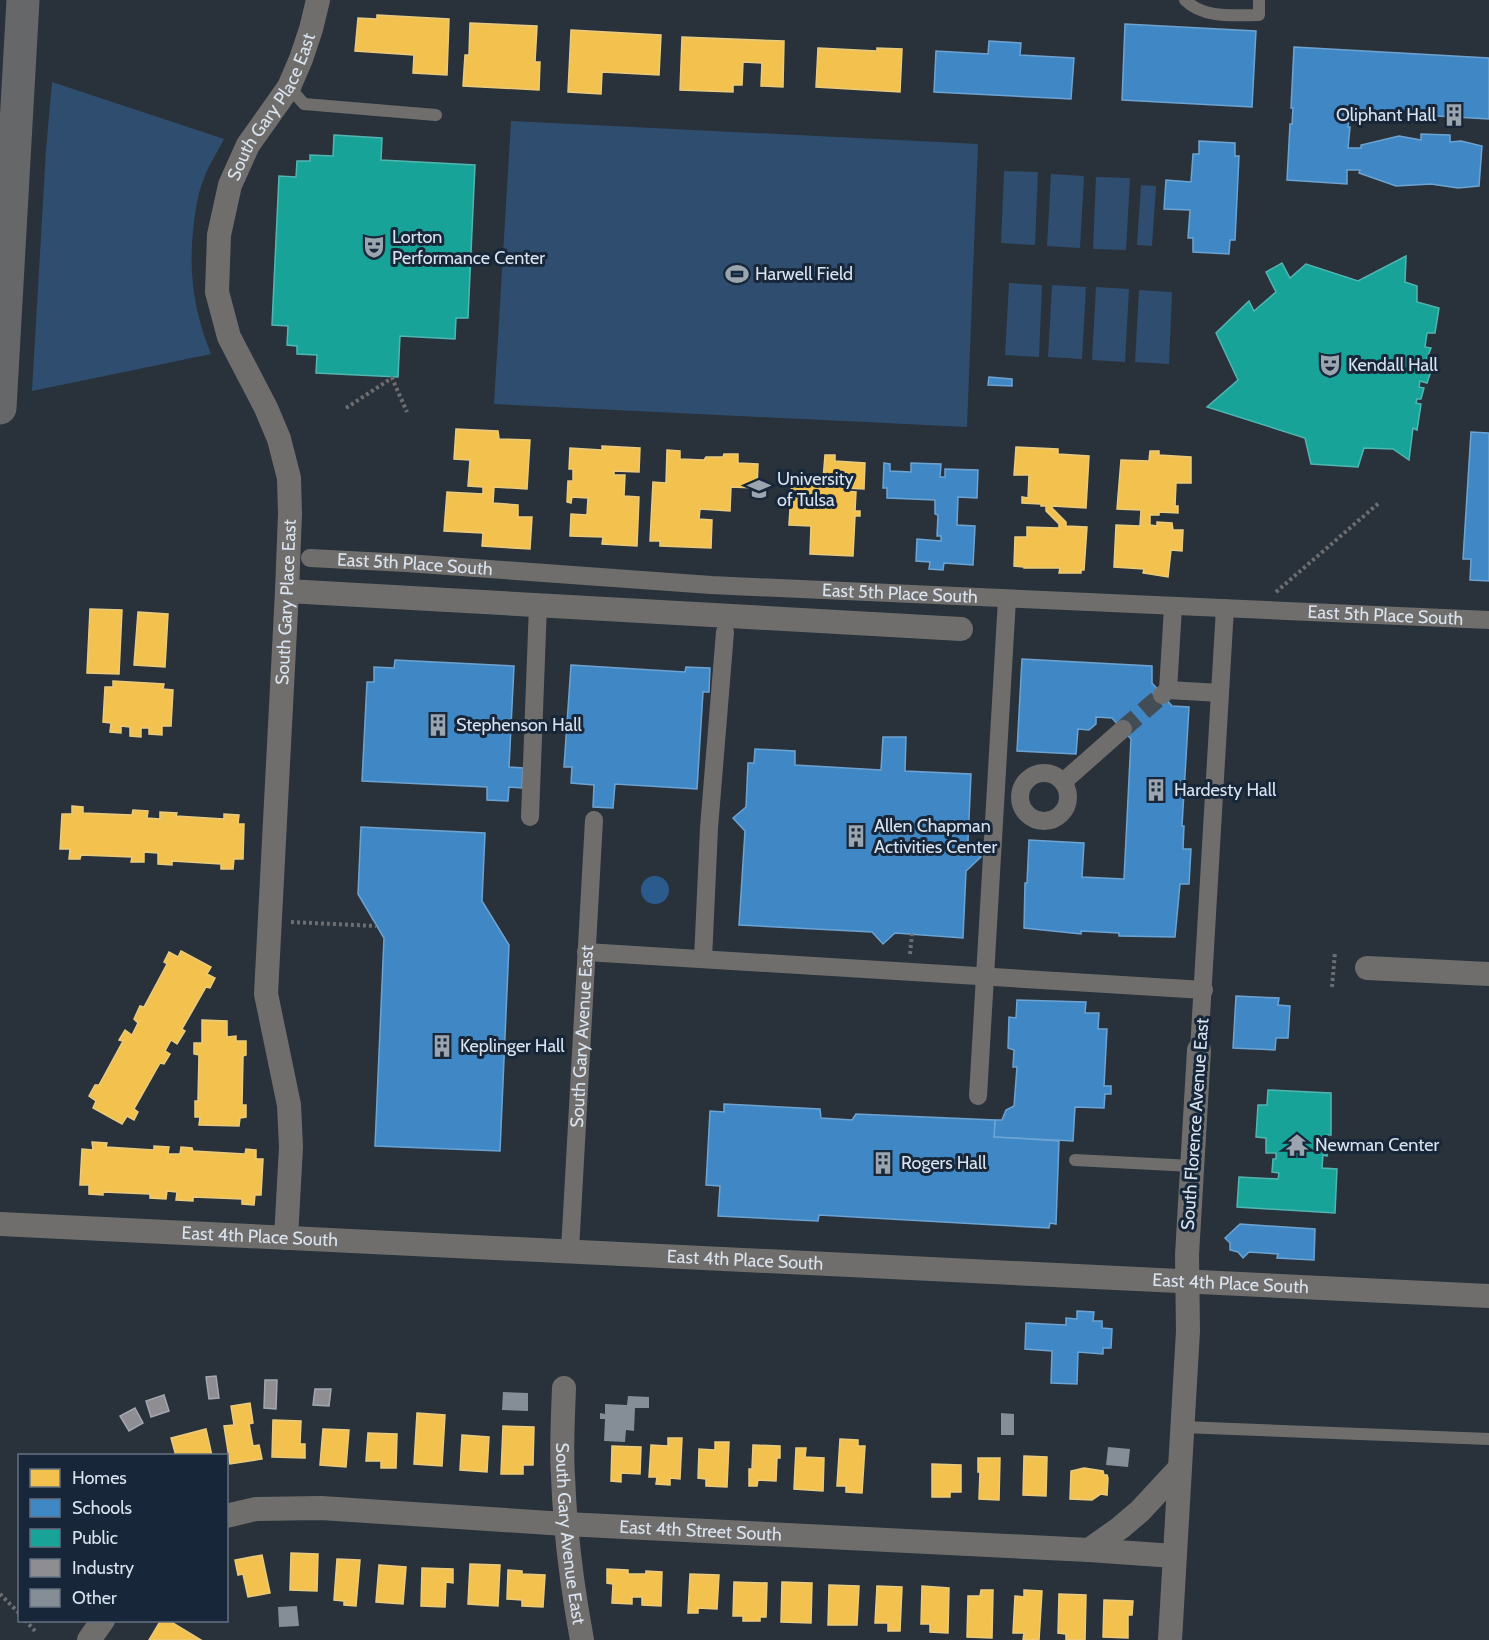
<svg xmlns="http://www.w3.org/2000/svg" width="1489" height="1640" font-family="Cabin,sans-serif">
<rect width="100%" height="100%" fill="#29323b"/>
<g fill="#2f4d6f">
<path d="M52,82L224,139C217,153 208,166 203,181C198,193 196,208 194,222C188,270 193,309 211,354L32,391L46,150Z"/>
<path d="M511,121L978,144L967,427L494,404Z"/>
<path d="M1004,171L1038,172L1035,245L1001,243Z"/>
<path d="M1051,174L1084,176L1080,248L1047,246Z"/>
<path d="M1096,177L1130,178L1126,250L1093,249Z"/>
<path d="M1141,185L1156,186L1152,246L1137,245Z"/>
<path d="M1009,283L1042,285L1039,357L1005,355Z"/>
<path d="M1052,285L1086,287L1082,359L1048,357Z"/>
<path d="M1096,287L1129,289L1125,362L1092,360Z"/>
<path d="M1139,290L1172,292L1169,364L1135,362Z"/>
</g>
<circle fill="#2b5a8d" cx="655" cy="890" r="14"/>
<g fill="#f2c14e" stroke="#eacb7e" stroke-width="1.5">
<path d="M377,15L449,19L447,75L413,73L414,55L355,51L358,18L377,19Z"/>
<path d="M470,23L537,26L535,62H540L539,90L463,86L465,55H469Z"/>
<path d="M571,30L661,35L659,75L602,72L601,94L568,92Z"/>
<path d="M682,37L784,41L783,87L761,86L762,63L743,62L742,85H733V92L680,90Z"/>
<path d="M818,48L877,51V48L902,49L900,92L816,87Z"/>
<path d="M456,429L498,431L499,439L530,440L527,489L494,487L493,503L518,505V517H532L530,549L482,546L483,533L444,531L447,492L483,494V487L468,486L470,460L454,459Z"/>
<path d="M602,446L640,448L639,472L614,471V475H625L624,496L639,497L637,546L602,544L603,537L570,536L571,514L587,515L588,498L572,497L571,503L567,502L568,481H573V469H569L570,448L602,450Z"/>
<path d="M1016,447L1058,449V454L1089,456L1086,508L1052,506V508L1066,522V526L1087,527L1084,570H1081V573H1059L1060,568H1024V567L1014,566L1015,537H1027V527L1059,528V524L1046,511V506H1041V504L1022,503V497L1028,498L1029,475H1014Z"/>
<path d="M667,450L680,451V459L704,460L706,457H723L724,454H738V463L758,464L757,488L731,487L730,511L700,509L699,519L712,520L711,548L660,546V541H650L653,482L666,483Z"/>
<path d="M1150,451H1159V455L1191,457V483H1176L1175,506H1178V513L1159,512V515H1150V525L1157,526V522L1172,523L1173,530H1183L1182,551L1171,550L1168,577L1143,573L1144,569L1114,567L1116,525L1140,526L1141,510L1117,509L1121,460L1149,461Z"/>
<path d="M825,455H835V461L865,463L864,489L844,488V491L856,492L855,511H860V516H855L853,556L810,554L811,526L789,525L792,478L823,480Z"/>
<path d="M90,609L122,610L119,674L87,673Z"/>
<path d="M138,612L168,614L165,667L134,665Z"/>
<path d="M113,681L164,684L163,689L173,690L171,726H162V735L149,734V728H141V737L130,736V727L121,726V733L110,732L111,723L103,722L105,687H113Z"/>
<path d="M72,806L83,807V813L132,815L133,810L148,811L147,818L160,819V812L177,813L176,816L224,819V814L239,815L238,824H244L243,859H234L233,869H221V864L172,861V865L158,864V853L144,852V862H131L132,857L81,855L80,859H69L70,849H60L62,814H72Z"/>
<path d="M181,951L211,967L207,974L215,978L210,988L206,987L182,1029L185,1031L177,1044L171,1040L165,1051L170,1054L164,1064L160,1063L134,1109L138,1112L134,1120L127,1116L122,1124L93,1108L96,1101L89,1096L95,1085H99L123,1041L119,1040L125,1030L132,1035L138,1023L134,1019L140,1006L144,1007L167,964L164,962L169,952L178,957Z"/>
<path d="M202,1020L227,1021V1037L236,1036V1041H246V1055L243,1056L242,1105H246V1117L240,1118L239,1126L199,1125L200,1117H195V1101H198L199,1055L194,1054V1043H202Z"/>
<path d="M92,1142L107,1143L106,1147L154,1150V1146L169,1147L168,1154H180L181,1147L192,1148L193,1151L245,1154L246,1149L256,1150V1159H263L261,1195H255L254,1205L242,1204V1199L193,1197V1201L176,1200L177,1192L167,1191L166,1199L150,1198V1194L103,1192V1195L89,1194V1185H80L82,1149L93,1150Z"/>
<path d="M250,1403L253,1423L249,1424L253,1446L259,1445L262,1459L230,1464L224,1426L234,1425L231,1406Z"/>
<path d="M417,1413L445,1415L442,1466L414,1464Z"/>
<path d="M273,1420L301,1421L300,1444H305V1458L272,1457Z"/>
<path d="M503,1426L534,1427L533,1465H523V1474H501Z"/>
<path d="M206,1429L212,1456H176L171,1438Z"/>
<path d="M323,1429L349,1430L346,1467L320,1465Z"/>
<path d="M368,1433L397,1434L396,1468H381V1461H366Z"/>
<path d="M462,1435L489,1437L487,1472L460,1470Z"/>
<path d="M668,1438H682L680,1479L670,1478V1485L656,1484L657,1477H649L651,1445L668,1446Z"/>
<path d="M840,1439L858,1440V1446H865L862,1493L846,1492V1486H837Z"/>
<path d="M715,1442H729L727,1487L706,1486V1479L698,1478L699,1449L715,1450Z"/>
<path d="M753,1445L780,1446V1458H777L776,1481L758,1480L757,1486H749V1469H752Z"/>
<path d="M612,1446L641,1447L640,1474L621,1473V1482L611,1481Z"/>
<path d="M796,1448H806L805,1457L824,1458L823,1491L794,1489Z"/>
<path d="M1024,1456L1047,1457L1046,1496L1023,1495Z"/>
<path d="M978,1458H1000L999,1500L979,1499L980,1472H978Z"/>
<path d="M932,1464L961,1465V1492H950V1497H932Z"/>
<path d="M1084,1468L1103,1471L1104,1475H1107L1108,1478L1107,1495L1101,1494L1092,1500L1070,1499L1071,1471Z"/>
<path d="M291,1553L318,1554L317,1591L290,1590Z"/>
<path d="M262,1555L270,1593L248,1597L243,1574L238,1575L235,1560Z"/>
<path d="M337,1559L360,1560L356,1606L344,1605V1601L334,1600Z"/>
<path d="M470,1564L500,1565L498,1606L468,1604Z"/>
<path d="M379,1565L406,1567L403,1604L376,1602Z"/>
<path d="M422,1568L453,1569V1583L446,1582L445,1607L421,1606Z"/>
<path d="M607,1569L628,1570V1574H646V1571L662,1572L661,1606L642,1605V1597H632V1604L612,1603L613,1584L607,1583Z"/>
<path d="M508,1570L522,1571V1574L545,1575L543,1607L522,1606V1600L507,1599Z"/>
<path d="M690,1574L719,1575L717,1609L698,1608V1613H688Z"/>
<path d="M734,1582L767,1583L766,1617H760V1621H743V1616H733Z"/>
<path d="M782,1582L812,1583L811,1623L781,1622Z"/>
<path d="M829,1585L859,1586L857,1625H828Z"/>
<path d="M877,1586L902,1587L900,1631H888V1623H875Z"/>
<path d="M922,1586L949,1588L948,1633L930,1632V1624H921Z"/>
<path d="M981,1590H993L992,1638L967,1637L968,1596H980Z"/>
<path d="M1024,1590L1042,1591L1039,1640H1023L1024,1633H1013L1015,1596L1024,1597Z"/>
<path d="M1059,1594L1086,1595L1085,1640H1066V1634L1058,1633Z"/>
<path d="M1104,1600L1133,1601L1132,1615H1128V1638L1103,1637Z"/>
<path d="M161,1620H168L201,1640H149Z"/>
</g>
<g fill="#3f88c5" stroke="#6da3d2" stroke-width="1.5">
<path d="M1125,24L1256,31L1252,107L1122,100Z"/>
<path d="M989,41L1021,43L1020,55L1074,58L1071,99L934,92L936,51L988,54Z"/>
<path d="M1294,47L1489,58V119L1350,111L1348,127H1350L1348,148H1361V145L1399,136L1421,140V134L1450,135V142L1461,141L1482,146L1479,186L1458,188L1431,184L1396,186L1359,173L1360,170H1347V184L1287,180L1290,124H1292L1293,108H1291Z"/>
<path d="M1199,141L1235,143V156H1239L1235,240H1230L1229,254L1193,252V238H1188L1190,210L1164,209L1166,180L1191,182L1193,154H1199Z"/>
<path d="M989,377L1012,379V386L988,385Z"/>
<path d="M1471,432L1489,433V581L1470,580L1471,559H1463Z"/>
<path d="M884,463L890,464V471L911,472V463L941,464L940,477H945V469L978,470L977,498L958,497L957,525L975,526L973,565L944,563L943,570L929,569L930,562L916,561L917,539L941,541V536H937L938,515L935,514V500L887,498V488H883Z"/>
<path d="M1022,659L1152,666V683L1172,706L1189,707L1182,826H1184L1183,849H1191L1189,884H1180L1175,937L1119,936V933L1081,931V934L1024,928L1025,883H1027L1029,840L1084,843L1082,877L1124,879L1131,739L1112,718L1096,717V724L1089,730L1078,729L1076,754L1017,751Z"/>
<path d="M395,660L514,666L509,767L523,768L522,788L509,787L508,801L487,800V787L362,781L367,682H374V667L394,668Z"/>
<path d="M571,665L685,672L686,667L710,668L709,692H703L697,789L615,784L613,808L593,807L594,785L571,783L572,767H564Z"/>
<path d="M883,737H906L905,771L971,774L968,841L981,857L966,871L963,938L895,933L883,944L872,932L739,925L745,831L733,818L746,807L748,763H754L755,749L795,751V765L881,770Z"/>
<path d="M361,827L485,833L482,901L509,945L500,1151L375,1146L384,938L358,894Z"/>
<path d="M1236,996L1279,998L1278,1005L1290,1006L1288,1038H1276L1275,1050L1233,1048Z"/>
<path d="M1017,1000L1086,1002L1085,1013H1099L1098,1029H1107L1104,1086H1111V1094H1105L1104,1108L1075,1107L1073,1141L994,1137L995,1120H1002L1006,1110L1014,1106L1017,1067H1013L1014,1050L1008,1048L1009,1017L1016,1018Z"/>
<path d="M724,1104L820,1109L821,1118L852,1120L856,1114L995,1120L994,1137L1059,1141L1056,1224L1050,1223L1049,1228L819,1215L818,1221L718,1216L720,1186L706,1185L710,1111L724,1112Z"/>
<path d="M1240,1224L1315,1229L1314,1260L1277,1258L1278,1254L1249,1252L1243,1258L1238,1252L1230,1250V1243L1225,1238Z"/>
<path d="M1077,1311L1094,1312L1093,1321H1102V1328L1112,1329L1111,1348H1103V1354L1078,1352L1077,1384L1051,1383L1052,1351L1025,1349L1026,1323L1066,1325V1318L1077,1319Z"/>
</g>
<g fill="#17a398" stroke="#51b6b2" stroke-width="1.5">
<path d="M334,135L382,138L381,160L475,165L468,318H456L455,339L400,336L398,377L316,373L317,355L297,354V346L287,345L288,326L272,325L279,176L296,177L297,161H310V155L333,156Z"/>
<path d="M1406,256L1405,282L1417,286V302L1439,308L1435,333H1427L1425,347L1431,348L1427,358L1430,360L1427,370L1431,371L1427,383L1420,381L1419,387L1424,388L1421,399H1417L1416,403L1421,404L1417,430L1413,428L1409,460L1393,449L1364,448L1358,467L1311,464L1305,438L1207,407L1238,380L1216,333L1249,301L1254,311L1276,292L1266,272L1282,263L1290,278L1306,264L1358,281Z"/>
<path d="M1268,1090L1331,1093V1135H1328L1327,1156L1323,1155L1322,1168L1337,1169L1335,1213L1237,1207L1239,1177L1278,1179L1279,1173L1272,1172L1273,1159H1276V1153H1266V1138L1256,1137L1258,1105H1267Z"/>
</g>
<g fill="#8d8d92" stroke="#a4a7ae" stroke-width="1.5">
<path d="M216,1376L219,1398L209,1399L206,1377Z"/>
<path d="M265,1380H277L276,1409L264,1408Z"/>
<path d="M315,1389H331L329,1406L313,1405Z"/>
<path d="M164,1395L169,1411L151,1417L146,1401Z"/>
<path d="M135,1408L143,1423L129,1431L120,1416Z"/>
</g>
<g fill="#858d96">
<path d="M503,1392L528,1393V1411L502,1410Z"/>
<path d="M628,1396L649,1397V1408H635L634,1431L626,1430L625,1442L604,1441L605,1419H600V1413L605,1414V1404L627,1405Z"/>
<path d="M1001,1413L1014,1414V1435H1001Z"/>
<path d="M1108,1447L1130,1449L1128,1467L1106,1465Z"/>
<path d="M297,1606L299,1626L279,1627L278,1607Z"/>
</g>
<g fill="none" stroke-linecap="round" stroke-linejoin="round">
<path stroke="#434d56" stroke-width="18" stroke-dasharray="18 9" stroke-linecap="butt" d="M1123,729L1162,695"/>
<g stroke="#6e6e71" stroke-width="4" stroke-dasharray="3 3" stroke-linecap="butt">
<path d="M346,408L392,378L407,412"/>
<path d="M1276,592L1380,502"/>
<path d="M291,922L376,926"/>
<path d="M910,954L912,934"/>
<path d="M1332,987L1335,952"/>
<path d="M0,1594L20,1614"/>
<path d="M25,1620L35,1631"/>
</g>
<g stroke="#706e6c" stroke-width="12">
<path d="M1185,0C1204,19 1234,15 1259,15V0"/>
<path d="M289,87L304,104L436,115"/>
<path d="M1075,1160L1192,1166"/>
<path d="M1182,1427L1489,1439"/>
</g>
<g stroke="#706e6c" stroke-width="18">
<path id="s1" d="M310,558L406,563L711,585L1489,620"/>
<path d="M1168,690L1173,607"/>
<path d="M1162,695L1168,690L1220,693"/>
<circle cx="1044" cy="797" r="24"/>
<path d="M1063,782L1123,729"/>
<path d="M530,817L538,605"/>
<path d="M586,952L1204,990"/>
<path d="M703,959L709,828L725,632"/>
<path d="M1199,1050L1225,608"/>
<path d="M978,1096L1007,599"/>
<path id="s2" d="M570,1250L594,820"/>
</g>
<g stroke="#706e6c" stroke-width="24">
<path d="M287,591L961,629"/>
<path d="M1367,968L1489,974"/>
<path id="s3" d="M0,1224L1489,1296"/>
<path id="s4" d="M286,1238L291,1147L289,1105L266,994L287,591L290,514L289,478L279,439L266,408L229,337L217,292L219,235L230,185L248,145L289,87L301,59L311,29L318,0"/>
<path id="s5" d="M564,1388C563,1417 561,1447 563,1476C565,1531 572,1586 582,1640"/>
<path id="s6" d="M226,1516L256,1509L321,1508L565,1524L1089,1550L1174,1556"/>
<path d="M1089,1550L1120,1528L1140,1511L1179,1469"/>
<path d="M89,1640L103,1620"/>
<path d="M1170,1640L1188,1331L1187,1255L1199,1050"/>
</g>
<path stroke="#666769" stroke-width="33" d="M0,408L23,0"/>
</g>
<defs>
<g id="building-bare" transform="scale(1.8)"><path d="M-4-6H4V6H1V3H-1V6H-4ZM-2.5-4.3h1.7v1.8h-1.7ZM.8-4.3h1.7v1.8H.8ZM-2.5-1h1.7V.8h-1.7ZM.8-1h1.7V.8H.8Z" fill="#9ba5b0" stroke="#172739" stroke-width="2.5" paint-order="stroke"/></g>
<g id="theatre-bare" transform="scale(1.8)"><path d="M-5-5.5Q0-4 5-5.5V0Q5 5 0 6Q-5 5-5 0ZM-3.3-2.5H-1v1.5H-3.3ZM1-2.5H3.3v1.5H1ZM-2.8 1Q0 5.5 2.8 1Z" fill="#9ba5b0" stroke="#172739" stroke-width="2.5" paint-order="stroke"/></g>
<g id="stadium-bare" transform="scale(1.8)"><path d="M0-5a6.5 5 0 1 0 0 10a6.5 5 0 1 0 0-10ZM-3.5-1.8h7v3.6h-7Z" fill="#9ba5b0" stroke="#172739" stroke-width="2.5" paint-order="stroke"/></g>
<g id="university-bare" transform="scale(1.8)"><path d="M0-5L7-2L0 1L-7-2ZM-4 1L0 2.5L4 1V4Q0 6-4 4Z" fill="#9ba5b0" stroke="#172739" stroke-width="2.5" paint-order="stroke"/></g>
<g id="temple-bare" transform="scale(1.8)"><path d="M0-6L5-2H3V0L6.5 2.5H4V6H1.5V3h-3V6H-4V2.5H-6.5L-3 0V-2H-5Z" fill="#9ba5b0" stroke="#172739" stroke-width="2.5" paint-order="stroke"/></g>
</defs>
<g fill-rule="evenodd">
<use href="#building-bare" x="1454" y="115"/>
<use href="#theatre-bare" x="374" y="247"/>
<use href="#stadium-bare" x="737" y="274"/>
<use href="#theatre-bare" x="1330" y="365"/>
<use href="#university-bare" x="759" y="489"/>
<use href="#building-bare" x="438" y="725"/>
<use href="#building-bare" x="1156" y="790"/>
<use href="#building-bare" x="856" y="836"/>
<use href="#building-bare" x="442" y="1046"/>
<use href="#temple-bare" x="1297" y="1145"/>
<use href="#building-bare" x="883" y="1163"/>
</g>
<g text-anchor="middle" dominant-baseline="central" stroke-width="6" stroke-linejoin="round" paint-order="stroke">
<g font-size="18" fill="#d9e3ef" stroke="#172739">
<text stroke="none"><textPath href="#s4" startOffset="1161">South Gary Place East</textPath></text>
<text stroke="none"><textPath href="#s1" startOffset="105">East 5th Place South</textPath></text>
<text stroke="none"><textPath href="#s1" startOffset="591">East 5th Place South</textPath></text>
<text stroke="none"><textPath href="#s4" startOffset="639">South Gary Place East</textPath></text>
<text stroke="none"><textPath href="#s1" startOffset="1077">East 5th Place South</textPath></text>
<text stroke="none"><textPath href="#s2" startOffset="214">South Gary Avenue East</textPath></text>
<text transform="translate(1195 1124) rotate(-86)">South Florence Avenue East</text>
<text stroke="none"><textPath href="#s3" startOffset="260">East 4th Place South</textPath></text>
<text stroke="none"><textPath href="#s3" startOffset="746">East 4th Place South</textPath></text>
<text stroke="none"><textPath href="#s3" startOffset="1232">East 4th Place South</textPath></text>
<text stroke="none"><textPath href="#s6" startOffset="476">East 4th Street South</textPath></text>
<text stroke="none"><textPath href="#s5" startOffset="146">South Gary Avenue East</textPath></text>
</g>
<g font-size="18" fill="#d9e3ef" stroke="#172739" text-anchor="start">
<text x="1436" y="115" text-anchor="end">Oliphant Hall</text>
<text x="392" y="237">Lorton<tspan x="392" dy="21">Performance Center</tspan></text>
<text x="755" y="274">Harwell Field</text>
<text x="1348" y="365">Kendall Hall</text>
<text x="777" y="479">University<tspan x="777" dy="21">of Tulsa</tspan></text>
<text x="456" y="725">Stephenson Hall</text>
<text x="1174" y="790">Hardesty Hall</text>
<text x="874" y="826">Allen Chapman<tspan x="874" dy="21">Activities Center</tspan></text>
<text x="460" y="1046">Keplinger Hall</text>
<text x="1315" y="1145">Newman Center</text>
<text x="901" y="1163">Rogers Hall</text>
</g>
</g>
<rect x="18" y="1454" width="210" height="168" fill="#172739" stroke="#657282" stroke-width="1.5"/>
<rect x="30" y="1469" width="30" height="18" fill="#f2c14e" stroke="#657282" stroke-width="1.5"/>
<text x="72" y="1484" font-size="18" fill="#d9e3ef">Homes</text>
<rect x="30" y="1499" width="30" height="18" fill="#3f88c5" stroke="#657282" stroke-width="1.5"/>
<text x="72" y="1514" font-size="18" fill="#d9e3ef">Schools</text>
<rect x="30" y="1529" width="30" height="18" fill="#17a398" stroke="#657282" stroke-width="1.5"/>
<text x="72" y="1544" font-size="18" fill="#d9e3ef">Public</text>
<rect x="30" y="1559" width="30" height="18" fill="#8d8d92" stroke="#657282" stroke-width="1.5"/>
<text x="72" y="1574" font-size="18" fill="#d9e3ef">Industry</text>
<rect x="30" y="1589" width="30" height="18" fill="#858d96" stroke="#657282" stroke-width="1.5"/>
<text x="72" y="1604" font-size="18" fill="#d9e3ef">Other</text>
</svg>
